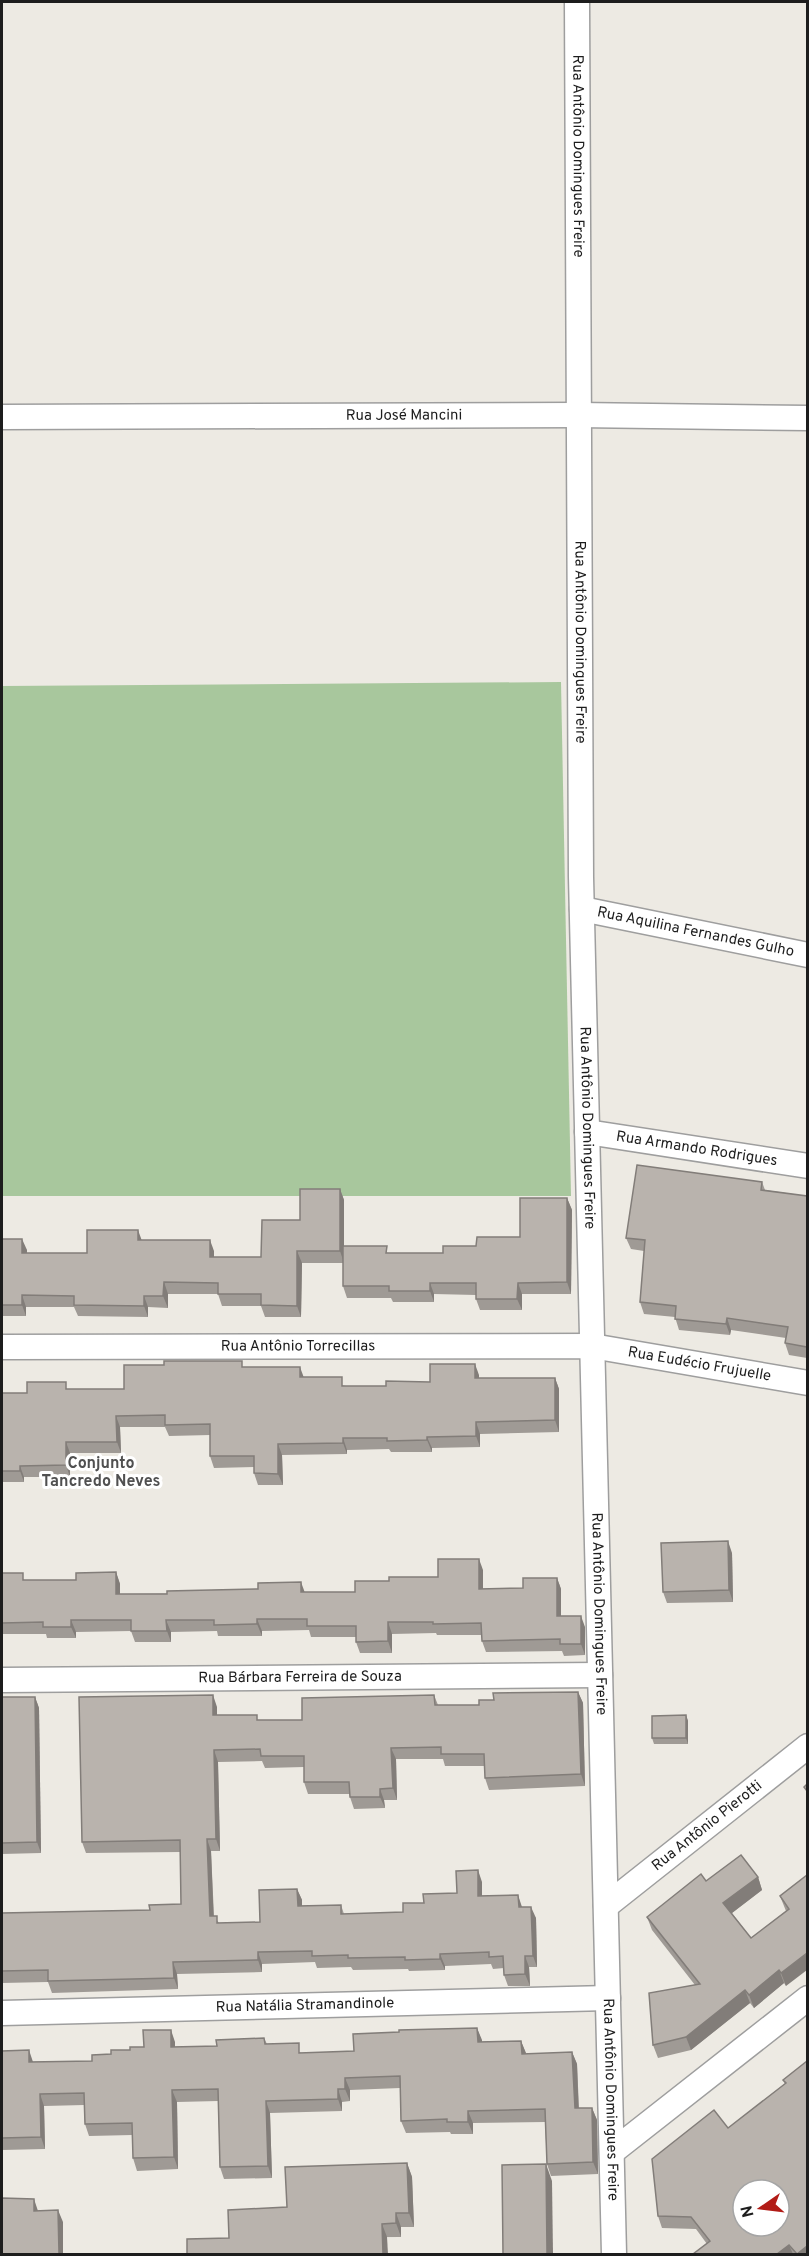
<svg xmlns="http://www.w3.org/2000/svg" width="809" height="2256" font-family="Overpass,sans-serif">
<rect width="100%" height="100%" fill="#edeae3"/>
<path fill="#a8c79d" d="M561,682L571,1196H2V686Z"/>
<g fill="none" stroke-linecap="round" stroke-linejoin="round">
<g stroke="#9e9e9e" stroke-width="27">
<g id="minor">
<path id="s1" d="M577,2L581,877L614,2254"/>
<path id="s2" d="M2,417L578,415L808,418"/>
<path id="s3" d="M582,909L808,955"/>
<path id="s4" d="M587,1132L808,1166"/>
<path id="s5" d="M2,1347L592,1346L808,1383"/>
<path id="s6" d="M2,1680L600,1675"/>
<path id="s7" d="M606,1906L808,1746"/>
<path id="s8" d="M2,2013L608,1998"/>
<path d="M612,2152L808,1998"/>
</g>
</g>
<use href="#minor" stroke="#fff" stroke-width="24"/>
</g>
<g fill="#9f9a95">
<path d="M762,1182L765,1190L807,1196V1358L789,1355L785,1343L786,1338L731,1330L730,1335L679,1330L675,1317L644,1314L640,1302L644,1251L631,1249L626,1238Z"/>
<path d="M340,1189L344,1200V1246L389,1253H443L520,1237L567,1198L572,1210L571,1294H522V1310H480L476,1299V1295L434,1294V1302H393L391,1298H347L343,1286V1263H302L301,1317H265L261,1306H222L218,1294H168V1308L148,1307V1317L78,1316L74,1307H26V1316H2V1239L27,1250V1253H87L141,1240L214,1251V1257H261L300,1220Z"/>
<path d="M245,1367L303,1377L346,1386H386L430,1382L479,1375V1378H555L559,1389V1432L480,1434V1447L432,1448V1452H391L389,1449L347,1450V1454L282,1455L283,1485H258L254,1473V1467L214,1468L210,1456V1435L169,1436L165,1427H120L121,1453H70V1477H24V1482H2V1393H27L68,1389H124Z"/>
<path d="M732,1553L733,1602L667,1603L663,1592Z"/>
<path d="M483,1570V1589L523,1588L557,1578L561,1589V1616L585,1627V1655L564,1656L562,1651L486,1652L482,1641V1635H437L436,1633L392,1634V1653H360L356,1642V1637H311L309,1630L262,1631V1636H218L217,1631L171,1632V1642H135L131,1631L76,1632V1638H47L46,1634H2V1573L25,1580H76L116,1572L120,1584V1594L355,1592L389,1581L438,1577Z"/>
<path d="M578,1692L583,1703L585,1786L489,1790L485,1778V1766H445L443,1759H396L397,1800H384L385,1808L354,1809L350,1797V1794H308L304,1782V1767L265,1768L262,1761L218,1762L220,1851H211L214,1916L219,1923L260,1922L297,1889L302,1900V1906L341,1905L344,1914L403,1912L424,1903L457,1893L482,1882V1896L522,1907L536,1918L537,1967H529L530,1986H508L504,1975V1968L493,1969L491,1964L445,1966V1970L409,1971L408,1969L353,1970L351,1967L317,1968L315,1962L262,1964V1972L177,1974L178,1989L52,1993L48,1982L2,1983V1913L150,1910L181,1904L180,1852L86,1853L82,1842L217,1707V1715L259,1720H302L434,1695L438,1705H479L494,1700Z"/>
<path d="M2,1697H35L39,1708L41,1853L2,1854Z"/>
<path d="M686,1715L688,1721V1744H654L652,1738Z"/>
<path d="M807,1875L786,1986L784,1983L754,2008L750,2003L691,2050L658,2058L653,2045L695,1985L652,1930L647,1917L706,1881L758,1877L762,1890L732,1913L751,1938L786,1911L780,1896Z"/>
<path d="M477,2028L482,2042L521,2041L526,2054L572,2052L577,2064L579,2108H592L597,2120L598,2174L551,2176L547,2164L545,2122L473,2123V2134H451L450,2132L406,2133L401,2121L400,2088L350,2090V2101L342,2102V2111L270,2113L272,2178L224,2179L220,2167L218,2101L177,2102L178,2169L137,2171L133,2158L132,2135L89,2136L85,2124L84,2105L44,2106L45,2149L2,2150V2051L33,2062L92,2061L111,2054L130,2050L175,2042V2047L217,2046L264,2038L267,2044L302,2053L354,2051L399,2032Z"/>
<path d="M807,2061V2254H693L707,2244L696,2229L662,2228L658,2216L728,2128L785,2084L783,2080Z"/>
<path d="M407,2163L412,2177L414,2227H401V2237L229,2238L287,2207Z"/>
</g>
<g fill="#827d79">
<path d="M340,1189L344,1200V1263L340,1251Z"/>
<path d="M567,1198L572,1210L571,1294L567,1282Z"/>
<path d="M138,1230L142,1241L138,1240Z"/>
<path d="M22,1239L27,1250L26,1264L22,1253Z"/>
<path d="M210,1240L214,1251V1268L210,1257Z"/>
<path d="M297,1251L302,1263L301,1317L297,1306Z"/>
<path d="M164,1282L168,1294V1308L163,1296Z"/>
<path d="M430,1283L434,1294V1302L430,1291Z"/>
<path d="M518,1283L522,1294V1310L517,1299Z"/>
<path d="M22,1295L26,1307V1316L22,1305Z"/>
<path d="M144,1296L148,1307V1317L144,1306Z"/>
<path d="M727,1318L731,1330L730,1335L726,1324Z"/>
<path d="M475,1364L479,1375V1389L475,1378Z"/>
<path d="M300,1367L304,1378L300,1377Z"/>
<path d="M555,1378L559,1389V1432L555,1420Z"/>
<path d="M116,1416L120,1427L121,1453L117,1442Z"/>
<path d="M476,1422L480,1434V1447L476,1436Z"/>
<path d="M427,1437L432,1448V1452L427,1440Z"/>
<path d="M343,1438L347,1450V1454L343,1443Z"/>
<path d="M66,1442L70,1453V1477L66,1465Z"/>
<path d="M278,1444L282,1455L283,1485L278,1474Z"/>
<path d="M20,1466L24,1477V1482L20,1471Z"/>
<path d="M728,1541L732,1553L733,1602L729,1590Z"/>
<path d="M479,1559L483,1570V1600L479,1589Z"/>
<path d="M116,1572L120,1584V1606L116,1594Z"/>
<path d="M557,1578L561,1589V1627L557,1616Z"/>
<path d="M301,1582L305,1593L301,1592Z"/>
<path d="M581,1616L585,1627V1655L581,1644Z"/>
<path d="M257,1619L262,1631V1636L257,1624Z"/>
<path d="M71,1620L76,1632V1638L71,1627Z"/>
<path d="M166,1620L171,1632V1642L167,1631Z"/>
<path d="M388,1622L392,1634V1653L388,1641Z"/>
<path d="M578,1692L583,1703L585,1786L581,1774Z"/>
<path d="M213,1695L217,1707V1726L213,1715Z"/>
<path d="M35,1697L39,1708L41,1853L37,1842Z"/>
<path d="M686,1715L688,1721V1744L686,1738Z"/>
<path d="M391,1748L396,1759L397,1800L393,1788Z"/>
<path d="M214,1750L218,1762L220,1851L216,1839Z"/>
<path d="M380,1789L384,1800L385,1808L380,1797Z"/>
<path d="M207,1839L211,1851L214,1928L210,1916Z"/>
<path d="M478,1870L482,1882V1908L478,1896Z"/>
<path d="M758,1877L762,1890L728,1916L723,1903Z"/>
<path d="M297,1889L302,1900V1918L298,1906Z"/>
<path d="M518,1895L522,1907H519Z"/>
<path d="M531,1907L536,1918L537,1967L533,1956Z"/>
<path d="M258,1952L262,1964V1972L258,1960Z"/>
<path d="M807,1953V1970L786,1986L781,1973Z"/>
<path d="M440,1954L445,1966V1970L440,1959Z"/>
<path d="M525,1956L529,1967L530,1986L525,1974Z"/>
<path d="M173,1962L177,1974L178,1989L174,1978Z"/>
<path d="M779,1970L784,1983L754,2008L749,1995Z"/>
<path d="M745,1990L750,2003L691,2050L686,2037Z"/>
<path d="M477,2028L482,2040V2054L478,2042Z"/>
<path d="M171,2030L175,2042V2060L171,2047Z"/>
<path d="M521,2041L526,2053V2066L522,2054Z"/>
<path d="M29,2050L33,2062H29Z"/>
<path d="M572,2052L577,2064L579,2121L575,2108Z"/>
<path d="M345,2078L350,2090V2101L345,2089Z"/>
<path d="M338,2089L342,2102V2111L338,2099Z"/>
<path d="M172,2090L177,2102L178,2169L174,2157Z"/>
<path d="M40,2094L44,2106L45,2149L41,2137Z"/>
<path d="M266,2101L270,2113L272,2178L268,2166Z"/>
<path d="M592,2108L597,2120L598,2174L593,2162Z"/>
<path d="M468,2111L473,2123V2134L468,2122Z"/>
<path d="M407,2163L412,2177L414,2227L409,2213Z"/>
<path d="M546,2164L552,2181L553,2254H547Z"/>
<path d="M34,2199L38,2211H34Z"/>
<path d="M58,2210L63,2222V2254H59Z"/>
<path d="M396,2213L401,2227V2237L396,2223Z"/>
<path d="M382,2224L387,2237L388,2254H383Z"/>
<path d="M789,2245L793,2254H777Z"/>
<path d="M807,2246V2254H797Z"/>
</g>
<g fill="#b9b3ad" stroke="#827d79" stroke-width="1.5" fill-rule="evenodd">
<path d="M637,1165L762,1182L761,1190L807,1196V1347L785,1343L788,1327L727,1318L726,1324L675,1319L676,1306L640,1302L645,1240L626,1238Z"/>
<path d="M300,1189H340V1251H297V1306L261,1305V1294H218V1283L164,1282L163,1296H144V1306L74,1305V1296L22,1295V1305H2V1239H22V1253H87V1230H138V1240H210V1257H261L262,1220H300Z"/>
<path d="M520,1198H567V1282L518,1283L517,1299H476V1283H430V1291H389V1286H343V1246H387L386,1253H443V1246H476L477,1237H520Z"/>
<path d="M164,1361H242V1367H300V1377H342V1386H386V1381L430,1382V1364H475V1378H555V1420L476,1422V1436L427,1437V1440L387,1441V1438H343V1443L278,1444V1474L254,1473V1456H210V1424L165,1425V1415L116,1416L117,1442H66V1465L20,1466V1471H2V1393H27V1382H66V1389H124V1365H164Z"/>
<path d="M728,1541L729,1590L663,1592L661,1543Z"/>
<path d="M438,1559H479V1589L523,1588V1578H557V1616H581V1644H560V1639L482,1641L481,1623L433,1624V1622H388V1641L356,1642V1626H307V1619H257V1624L214,1625V1620H166L167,1631H131V1620H71V1627H43V1622L2,1623V1573H23V1580H76V1573L116,1572V1594H167V1591L258,1589V1583L301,1582V1592H355V1581H389V1577H438Z"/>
<path d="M578,1692L581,1774L485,1778L484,1754H441V1747L391,1748L393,1788L380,1789V1797H350L349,1782H304V1756H261L260,1749L214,1750L216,1839H207L210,1916H217V1923L260,1922L259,1890L297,1889L298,1906L341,1905V1914L403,1912V1903H424L423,1894L457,1893L456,1871L478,1870V1896L518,1895L519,1907H531L533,1956H525V1974L504,1975L503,1956L489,1957V1952L440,1954V1959L405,1960V1957L348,1958V1955L312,1956V1951L258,1952V1960L173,1962L174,1978L48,1981V1970L2,1971V1913L150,1910L149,1905L181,1904L180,1840L82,1842L79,1697L213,1695V1715H257V1720H302V1698L434,1695L435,1705H479V1700H494L493,1693Z"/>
<path d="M2,1697H35L37,1842L2,1843Z"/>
<path d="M686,1715V1738H652V1716Z"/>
<path d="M807,1784V1791L804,1787Z"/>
<path d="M741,1855L758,1877L723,1903L751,1938L789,1909L780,1896L807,1875V1953L781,1973L779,1970L749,1995L745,1990L686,2037L653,2045L649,1993L700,1984L647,1917L701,1874L706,1881Z"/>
<path d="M477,2028L478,2042L521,2041L522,2054L572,2052L575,2108H592L593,2162L547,2164L545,2109L468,2111V2122H447V2119L401,2121L400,2076L345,2078V2089H338V2099L266,2101L268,2166L220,2167L218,2089L172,2090L174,2157L133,2158L132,2123L85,2124L84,2093L40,2094L41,2137L2,2138V2051L29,2050V2062L92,2061V2055L111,2054V2050H130V2047H144L143,2030H171V2047L217,2046L216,2040L264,2038L265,2044L299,2043V2053L354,2051L353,2034L399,2032V2030Z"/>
<path d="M807,2061V2246L797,2254L789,2245L777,2254H693L710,2241L691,2217L658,2216L652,2159L714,2110L728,2128L786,2083L783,2080ZM743,2190H779V2226H743Z"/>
<path d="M407,2163L409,2213H396V2223L382,2224L383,2254H187V2239L229,2238L228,2210L287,2207L285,2167Z"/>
<path d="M546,2164L547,2254H503L502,2165Z"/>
<path d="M2,2198L34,2199V2211L58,2210L59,2254H2Z"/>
</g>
<g text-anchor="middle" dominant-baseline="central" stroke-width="6" stroke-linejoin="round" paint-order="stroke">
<g font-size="15" fill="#1d1d1d" stroke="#fff">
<text stroke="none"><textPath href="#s1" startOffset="154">Rua Antônio Domingues Freire</textPath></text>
<text stroke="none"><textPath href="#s2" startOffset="402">Rua José Mancini</textPath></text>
<text stroke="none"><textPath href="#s1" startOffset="640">Rua Antônio Domingues Freire</textPath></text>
<text stroke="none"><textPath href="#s3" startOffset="116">Rua Aquilina Fernandes Gulho</textPath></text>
<text stroke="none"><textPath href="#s1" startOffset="1126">Rua Antônio Domingues Freire</textPath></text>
<text stroke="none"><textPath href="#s4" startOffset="111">Rua Armando Rodrigues</textPath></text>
<text stroke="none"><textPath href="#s5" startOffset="296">Rua Antônio Torrecillas</textPath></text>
<text stroke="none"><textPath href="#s5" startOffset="699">Rua Eudécio Frujuelle</textPath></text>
<text stroke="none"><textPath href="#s1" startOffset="1612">Rua Antônio Domingues Freire</textPath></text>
<text stroke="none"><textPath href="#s6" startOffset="298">Rua Bárbara Ferreira de Souza</textPath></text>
<text stroke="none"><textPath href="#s7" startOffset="129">Rua Antônio Pierotti</textPath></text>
<text stroke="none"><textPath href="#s8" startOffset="303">Rua Natália Stramandinole</textPath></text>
<text stroke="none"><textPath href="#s1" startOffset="2098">Rua Antônio Domingues Freire</textPath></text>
</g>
<g font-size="16" font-weight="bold" fill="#505050" stroke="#fff">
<text x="101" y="1464">Conjunto<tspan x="101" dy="18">Tancredo Neves</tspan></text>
</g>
</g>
<rect width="809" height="2256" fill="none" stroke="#1d1d1d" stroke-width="6"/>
<g transform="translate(761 2208) rotate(256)"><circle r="28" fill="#ffffff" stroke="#a5a5a5" stroke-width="1.5"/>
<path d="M0-4.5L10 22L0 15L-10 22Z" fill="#b21c17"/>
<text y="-9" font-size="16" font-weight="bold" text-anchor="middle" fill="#1d1d1d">N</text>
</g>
</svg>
